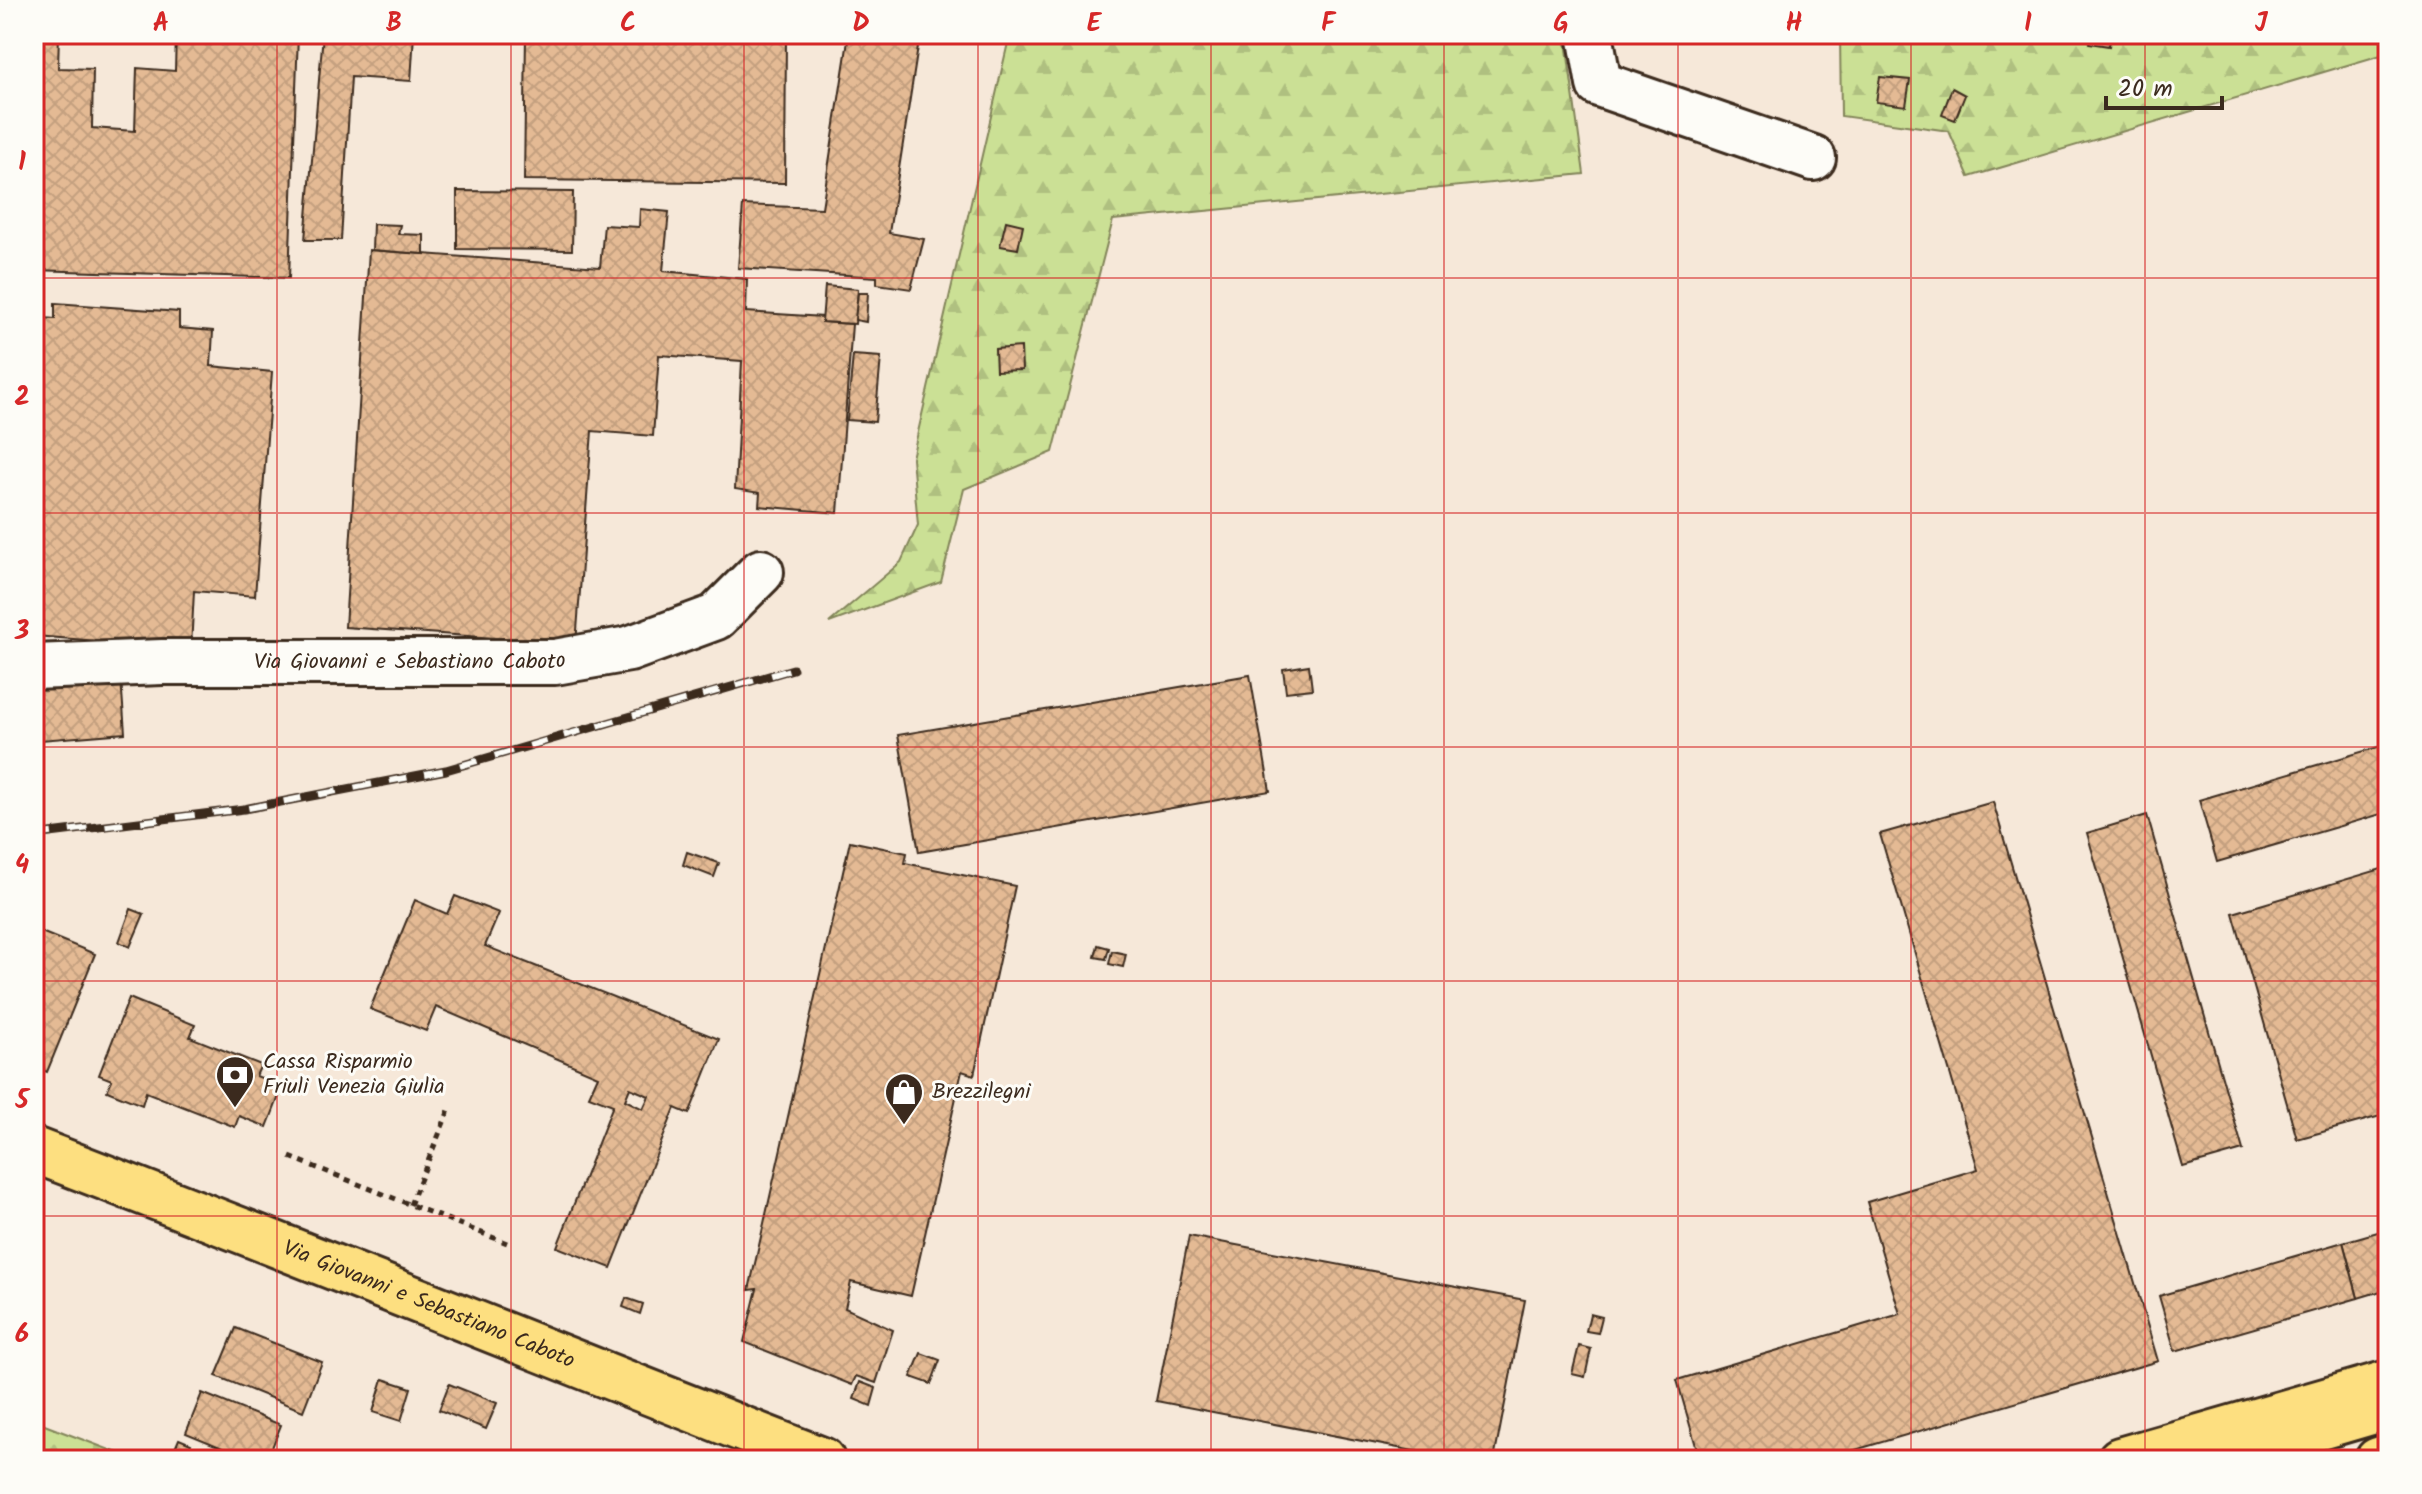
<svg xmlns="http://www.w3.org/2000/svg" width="2422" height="1494" font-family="Kalam,sans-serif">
<defs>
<pattern id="forest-firs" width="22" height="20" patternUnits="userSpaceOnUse" patternTransform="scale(2)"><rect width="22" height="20" fill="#cbe095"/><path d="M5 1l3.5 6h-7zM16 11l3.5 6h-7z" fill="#afc080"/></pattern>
<pattern id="building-cross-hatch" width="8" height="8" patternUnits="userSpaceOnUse" patternTransform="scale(2)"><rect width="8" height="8" fill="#e4ba94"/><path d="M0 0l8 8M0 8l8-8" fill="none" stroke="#c4a07f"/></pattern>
</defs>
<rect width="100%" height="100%" fill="#fdfcf7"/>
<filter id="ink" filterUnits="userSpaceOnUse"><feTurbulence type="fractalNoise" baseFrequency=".0125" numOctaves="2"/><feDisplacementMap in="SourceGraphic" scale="16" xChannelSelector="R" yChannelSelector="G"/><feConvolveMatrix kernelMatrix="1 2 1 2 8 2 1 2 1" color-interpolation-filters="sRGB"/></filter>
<g filter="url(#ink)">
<path fill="#f6e8d9" d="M34,34H1010L912,458L918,524L901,562L831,621L941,582L963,489L1053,452L1113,220L1583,175L1565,34H1840L1841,116L1950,131L1969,177L2388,53V1460H136L34,1421Z"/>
<g fill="url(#forest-firs)" stroke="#83855a" stroke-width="2">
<path d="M1010,34H1565L1584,174L1113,220L1053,452L964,489L941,582L829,623L901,562L918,525L912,458Z"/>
<path d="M1840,34H2388V53L1969,177L1949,131L1841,116Z"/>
<path d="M34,1421L136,1460H34Z"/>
</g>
<g fill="url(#building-cross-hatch)" stroke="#3b2a1e" stroke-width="2" fill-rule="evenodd">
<path d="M34,34H59L58,68L93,69L92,128L135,131L137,68L175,71L176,34H298L289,278L34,270Z"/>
<path d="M323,34H414L411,81L351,77L341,240H305Z"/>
<path d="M526,34H786L785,183L524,180Z"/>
<path d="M849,34H920L889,233L924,239L911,289L877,284V277L738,268L743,205L822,208Z"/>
<path d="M2091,34H2111L2109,46L2089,43Z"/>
<path d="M1880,77L1910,80L1906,106L1876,102Z"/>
<path d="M1952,88L1965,95L1955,120L1942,115Z"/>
<path d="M457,191L573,192L572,250L457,249Z"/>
<path d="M640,209L669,212L663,271L747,279L746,312L823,317L822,322L852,324L838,513L759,506L760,493L735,489L742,361L659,355L653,436L592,431L576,644L345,627L369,250L600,267L604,225L639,227Z"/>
<path d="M1006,221L1023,225L1018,249L1000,246Z"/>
<path d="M373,224L400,225L398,234L424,235V254L372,250Z"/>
<path d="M825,286L858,289L855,324L822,322Z"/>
<path d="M858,293H868L866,322L855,320Z"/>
<path d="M55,303L179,312V328L213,331L211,366L272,372L255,596L194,591L191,648L34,636V317L55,319Z"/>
<path d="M1021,347L1022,370L996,371L995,349Z"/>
<path d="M853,355L881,357L875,422L847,420Z"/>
<path d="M1309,665L1312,689L1286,692L1283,669Z"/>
<path d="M1250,675L1270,791L919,852L898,735Z"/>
<path d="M121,678L125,733L41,740L36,685Z"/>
<path d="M34,685L41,740L34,741Z"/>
<path d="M2388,744V812L2217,862L2199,800Z"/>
<path d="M1993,802L2158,1361L1821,1460H1700L1677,1380L1900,1314L1867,1202L1978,1169L1880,834Z"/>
<path d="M2147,815L2243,1150L2183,1167L2087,833Z"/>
<path d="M850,841L907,853L905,863L1015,886L974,1075L962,1071L911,1296L851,1282L845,1308L893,1330L876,1383L856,1376L852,1385L744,1342L757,1289L749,1290Z"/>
<path d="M687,852L719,863L714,877L683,865Z"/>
<path d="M2388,867V1114L2297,1139L2233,913Z"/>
<path d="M455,896L499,913L485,946L719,1039L689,1114L675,1108L611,1268L557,1247L613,1105L589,1096L598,1076L436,1007L426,1031L370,1009L415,900L447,914ZM630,1088L649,1096L643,1109L625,1100Z"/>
<path d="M131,909L144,914L130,947L119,942Z"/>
<path d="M34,929L95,954L47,1072L34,1067Z"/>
<path d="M1098,945L1109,948L1106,959L1095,957Z"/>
<path d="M1112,951L1126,954L1123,967L1109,964Z"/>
<path d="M129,998L195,1025L190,1037L261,1065L256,1076L283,1086L267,1127L239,1116L235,1127L146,1092L142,1105L107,1091L112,1080L99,1075Z"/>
<path d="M2388,1229V1289L2358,1298L2343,1242Z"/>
<path d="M1189,1236L1525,1300L1494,1460H1460L1156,1401Z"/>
<path d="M2343,1242L2358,1298L2175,1351L2159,1296Z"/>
<path d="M626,1298L643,1304L640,1314L623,1307Z"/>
<path d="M1590,1314L1602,1317L1598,1333L1586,1331Z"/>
<path d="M236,1328L322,1362L303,1411L216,1376Z"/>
<path d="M1579,1346L1591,1349L1585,1377L1572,1374Z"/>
<path d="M921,1353L940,1360L931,1384L911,1377Z"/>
<path d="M383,1379L411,1388L401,1421L373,1412Z"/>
<path d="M860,1382L876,1388L871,1406L854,1399Z"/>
<path d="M449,1384L497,1403L486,1429L439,1410Z"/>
<path d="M202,1393L281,1425L267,1460H239L223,1453L225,1449L186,1433Z"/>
<path d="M179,1439L191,1444L184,1460H170Z"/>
</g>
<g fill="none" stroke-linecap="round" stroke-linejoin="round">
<g stroke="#3b2a1e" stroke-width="50">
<g id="minor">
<path d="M1590,34L1599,84L1813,158"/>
<path id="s1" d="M34,667L162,662H555L629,649L716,617L761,572"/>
</g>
</g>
<g stroke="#3b2a1e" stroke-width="50">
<g id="major">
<path id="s2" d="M34,1150C298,1251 559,1358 822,1460"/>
<path d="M2120,1460L2388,1383"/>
</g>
</g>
<g stroke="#3b2a1e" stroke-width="50">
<g id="highway">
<path d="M2208,1460L2388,1407"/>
<path d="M2378,1460L2388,1457"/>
</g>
</g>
<g stroke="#3b2a1e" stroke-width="5" stroke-dasharray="6 6" stroke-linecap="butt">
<path d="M290,1157L507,1243"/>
<path d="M410,1205L449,1110"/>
</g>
<use href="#minor" stroke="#fdfcf7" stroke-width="44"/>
<use href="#major" stroke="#fddf80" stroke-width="44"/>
<use href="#highway" stroke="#fddf80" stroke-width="44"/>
<g stroke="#3b2a1e" stroke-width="9">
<path id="rail" d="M34,835L244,809L446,770L793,669"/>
</g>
<use href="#rail" stroke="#fdfcf7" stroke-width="6" stroke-dasharray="18" stroke-linecap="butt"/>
</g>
</g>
<path fill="none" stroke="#d62828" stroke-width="2" stroke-opacity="0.55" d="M277,34V1460M511,34V1460M744,34V1460M978,34V1460M1211,34V1460M1444,34V1460M1678,34V1460M1911,34V1460M2145,34V1460M34,278H2388M34,513H2388M34,747H2388M34,981H2388M34,1216H2388"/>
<defs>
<g id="bank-pin" transform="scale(2)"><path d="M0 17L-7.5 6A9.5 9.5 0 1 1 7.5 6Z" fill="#3b2a1e" stroke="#fdfcf7"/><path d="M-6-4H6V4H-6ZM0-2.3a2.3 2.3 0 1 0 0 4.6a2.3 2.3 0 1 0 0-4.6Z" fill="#fff"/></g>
<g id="shop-pin" transform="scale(2)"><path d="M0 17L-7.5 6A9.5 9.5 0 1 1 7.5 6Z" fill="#3b2a1e" stroke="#fdfcf7"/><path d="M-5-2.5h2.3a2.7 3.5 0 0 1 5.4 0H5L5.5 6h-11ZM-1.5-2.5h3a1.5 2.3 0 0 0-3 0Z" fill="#fff"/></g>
</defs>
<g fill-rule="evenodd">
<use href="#bank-pin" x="235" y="1075"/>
<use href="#shop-pin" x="904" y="1092"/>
</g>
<g text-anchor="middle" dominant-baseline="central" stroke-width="6" stroke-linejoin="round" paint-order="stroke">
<g font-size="22" fill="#3b2a1e" stroke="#fdfcf7">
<text stroke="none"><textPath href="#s1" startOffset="376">Via Giovanni e Sebastiano Caboto</textPath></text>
<text stroke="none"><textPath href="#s2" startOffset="424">Via Giovanni e Sebastiano Caboto</textPath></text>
</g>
<g font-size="22" fill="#3b2a1e" stroke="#fdfcf7" text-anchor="start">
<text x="263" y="1062">Cassa Risparmio<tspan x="263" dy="25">Friuli Venezia Giulia</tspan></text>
<text x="932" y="1092">Brezzilegni</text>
</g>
</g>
<rect width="2422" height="1494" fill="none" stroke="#fdfcf7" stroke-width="88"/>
<path d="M2106 96v12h116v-12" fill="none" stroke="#3b2a1e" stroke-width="4"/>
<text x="2118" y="96" font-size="24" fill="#3b2a1e" stroke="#fdfcf7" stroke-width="6" paint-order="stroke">20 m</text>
<rect x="44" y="44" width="2334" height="1406" fill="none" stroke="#d62828" stroke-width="3"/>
<g font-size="26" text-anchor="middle" font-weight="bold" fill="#d62828">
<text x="161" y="31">A</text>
<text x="394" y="31">B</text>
<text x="628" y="31">C</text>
<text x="861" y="31">D</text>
<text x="1094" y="31">E</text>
<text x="1328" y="31">F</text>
<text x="1561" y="31">G</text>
<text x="1794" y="31">H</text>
<text x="2028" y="31">I</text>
<text x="2261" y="31">J</text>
<text x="22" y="170">1</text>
<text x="22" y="405">2</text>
<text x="22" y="639">3</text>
<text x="22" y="873">4</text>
<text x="22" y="1108">5</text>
<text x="22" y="1342">6</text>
</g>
</svg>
